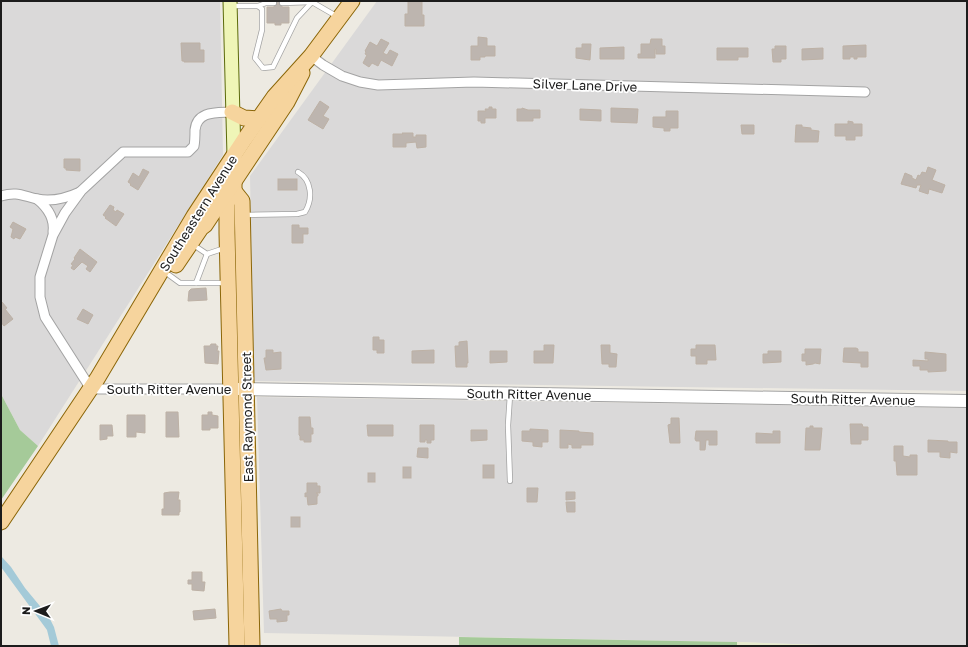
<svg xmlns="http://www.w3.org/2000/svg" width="968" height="647" font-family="'Golos Text',sans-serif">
<rect width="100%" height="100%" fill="#edeae2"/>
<g fill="#dad9d9">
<path d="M1,1H220L223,155L38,446L20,430L1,394Z"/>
<path d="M377,1H967V391L254,381L250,176Z"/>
<path d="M257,397L967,408V646H851L737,642L264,633Z"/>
</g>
<path fill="#e7ebce" d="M737,642L851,646H737Z"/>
<g fill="#a5ca99">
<path d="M1,394L20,430L38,446L1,500Z"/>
<path d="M459,637L737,642V646H459Z"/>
</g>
<path fill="#a4cad8" d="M1,556L11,567L25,588L49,617L54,627L59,646H51L47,630L1,567Z"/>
<g fill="#bdb5af" stroke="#bdb1a5">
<path d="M274,1H282V7H289V23H281V25H275V23H267V7H274Z"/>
<path d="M408,1H422V15H424V26H405V14H408Z"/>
<path d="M478,37L487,38V46H495V56H485V57H480V60H471V46H478Z"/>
<path d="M381,39L389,43L383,53L387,55L390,50L398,54L392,66L381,60L378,66L372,63L369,67L363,63L367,55L365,54L366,52L365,51L370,42L377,46Z"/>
<path d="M651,39H662V46H665V54H656V49H655V58H638V54H641V44H650Z"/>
<path d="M181,43H200V50H204V62H184V61H182Z"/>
<path d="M582,44H591L590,60L576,58V48H582Z"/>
<path d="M866,45V57H857V59H854V57H850V59H843V46Z"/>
<path d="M775,46H786V59H781V62H773L772,49H775Z"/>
<path d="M624,47V59H600V48Z"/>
<path d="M717,48H748V57H738V60H717Z"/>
<path d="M823,48V59L802,60V49Z"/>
<path d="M320,101L329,107L323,116L329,119L323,129L308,120Z"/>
<path d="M489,107H492V109H496V118H485V123H481V121H478V111H486L485,109H489Z"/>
<path d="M522,108L528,110H540V118H533V121H517V109H522Z"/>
<path d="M611,108L638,109L637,123L611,122Z"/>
<path d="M580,109L601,110V121L580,120Z"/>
<path d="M666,111H678V128H670V131H664V128L653,127V117H666Z"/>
<path d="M848,121L853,122V124H862V136H855V140H846V136H835V124H848Z"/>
<path d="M741,125H754V134H742Z"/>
<path d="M796,125H802V127L811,128V130L819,131L818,142H795Z"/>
<path d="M402,133H413V137H416V135H426V147L417,148L416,142L406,143V147H393V134H403Z"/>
<path d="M64,159H80V171L66,170V168H64Z"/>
<path d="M928,167L936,170L932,180L945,185L942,193L929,189L928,194L919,191L921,185H917L916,188L901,184L905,173L912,176V178L916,180L918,175L920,176L922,172L926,173Z"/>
<path d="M143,169L149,172L138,190L130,185L131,184L128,182L133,173L139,177Z"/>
<rect x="278" y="179" width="19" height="11"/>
<path d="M110,205L114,207L113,210L116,212L117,210L124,214L116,226L105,218L106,217L103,215Z"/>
<path d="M13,222L26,229L20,239L15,237L14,239L11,237L13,229L10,227Z"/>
<path d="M292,225H299V228H308V234H303V243H292Z"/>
<path d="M80,249L97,262L90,272L86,269L88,266L82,262L74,270L71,268L73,265L71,264L75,259L74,258Z"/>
<path d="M206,288L207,300L188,301L189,291L191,289Z"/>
<path d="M1,302H2L7,308L5,309L13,319L4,326L1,322Z"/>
<path d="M83,309L93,315L88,324L77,319Z"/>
<path d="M373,337H379V340H384V353H377V350H373Z"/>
<path d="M467,341L468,363H467V367H456L455,346H459V342Z"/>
<path d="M211,344H216V346H218L217,351H219L218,364L205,363L204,346H210Z"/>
<path d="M544,345H554L553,363H534V351H544Z"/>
<path d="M601,345H610V353L617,354L616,367H609V364H602Z"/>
<path d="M696,345H715L716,360H707V364H696V356H691V349H696Z"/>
<path d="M844,348H856L858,349V352H868V367H861V363L843,362Z"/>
<path d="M805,349H821L820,364L815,363L813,364L806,365V361H802V354H805Z"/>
<path d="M266,350H273V353L281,352V369L266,370L264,358H266Z"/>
<path d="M434,350V363H412V351Z"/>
<path d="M490,351H507V362L490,363Z"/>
<path d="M768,351H781V362L763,363V354H768Z"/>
<path d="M925,352L946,354V371L928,372V370H920V366H913V360L928,361V359H925Z"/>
<path d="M166,412H178L179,437H166Z"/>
<path d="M208,412H212V415L218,416V428H210V430H202V415H208Z"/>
<path d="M127,415H145V433L136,432V437H127Z"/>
<path d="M299,417H310L311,428H313V434H311V442H304V440H300V436L299,435Z"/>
<path d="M671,418H679L680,443H670L668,425L671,424Z"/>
<path d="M850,424H862L863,427H868V440H861V444H851Z"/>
<path d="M100,425H112L113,436H107V439L100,440Z"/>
<path d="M367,425H393V436H368Z"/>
<path d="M420,425H434V440H431V443H427V440H425V442H420Z"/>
<path d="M810,426H813V428H822L820,450H805L806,428H810Z"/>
<path d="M530,429L548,430V442H542V447L533,446V442L522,441V431H530Z"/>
<path d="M471,430H487V440L471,441Z"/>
<path d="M560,430L579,431V432L593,433V445H581V448H572V445L568,444V448H560Z"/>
<path d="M696,431H717V445H709V440H706L705,450H700V441H696L695,439Z"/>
<path d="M773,431H780V443H756V433L773,434Z"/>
<path d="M928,440L948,441V442H957V453L950,452V458L940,457V452H928Z"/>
<path d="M894,446H903V456L910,457V455H917V475H897L896,461H894Z"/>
<path d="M418,448H428V458L417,457Z"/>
<rect x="483" y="465" width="11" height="13"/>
<rect x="403" y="467" width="8" height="11"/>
<rect x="368" y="473" width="7" height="9"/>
<path d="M307,483H317V486H320V493H316L318,494V496H317V504L308,505L307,496L305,497V493H307Z"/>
<path d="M527,488H538L537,502H527Z"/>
<path d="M170,492H179L178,500H180V512H179V515H162V509H164V493Z"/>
<path d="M566,492H575V499L566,500Z"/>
<path d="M566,502H575V512H567Z"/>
<rect x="291" y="517" width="9" height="10"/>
<path d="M192,572H202V582H205L204,591L192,590V584H188V580H192Z"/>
<path d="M215,609L216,618L194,620L193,611Z"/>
<path d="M281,609L282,611H289V615H287V621L277,622V619H270L269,611Z"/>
</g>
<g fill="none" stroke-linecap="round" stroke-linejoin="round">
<g stroke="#a3a3a3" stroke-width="6">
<g id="service">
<path d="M282,3L312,2"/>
<path d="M232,6H258L262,9V30L255,58L263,68L273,67L297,18L312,2L338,17"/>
<path d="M258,6L266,3H274"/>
<path d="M244,215L297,214L305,212C313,199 312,180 298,172"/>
<path d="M192,244L207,254L225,248"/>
<path d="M169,275L180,283H226"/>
<path d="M196,283L207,254"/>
<path d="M510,395L508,425L510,481"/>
</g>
</g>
<g stroke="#a3a3a3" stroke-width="11">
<g id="minor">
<path d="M311,56L323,65L342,76L360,82L378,85L474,82L865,92"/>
<path d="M1,196C17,191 23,196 37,199C52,202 67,198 80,192"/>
<path d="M37,199C48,208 55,218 53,232"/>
<path d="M231,389H91L45,317L40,297V277L53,235L65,213L81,191L123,152H188L194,146C195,141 195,135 195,130C197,110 218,113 232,112"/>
</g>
</g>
<g stroke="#a3a3a3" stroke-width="14">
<path id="tertiary" d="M238,389L967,401"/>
</g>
<g stroke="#5c6b0b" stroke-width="15">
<path id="secondary" d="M230,1L234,156"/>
</g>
<g stroke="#8b6608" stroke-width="17">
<g id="primary">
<path d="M232,112L244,118L258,119"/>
<path d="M234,156V191L227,203V233L237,646"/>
<path d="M234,191L242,201L252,646"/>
<path d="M176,265L201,228L205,225L287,102L302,73"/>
<path d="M1,522L97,379L194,216L244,140L274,97L311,56L352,1"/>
</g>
</g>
<use href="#service" stroke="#fff" stroke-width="4.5"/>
<use href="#minor" stroke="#fff" stroke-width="9"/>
<use href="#tertiary" stroke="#fff" stroke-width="12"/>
<use href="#secondary" stroke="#eff5b7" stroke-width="13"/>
<use href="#primary" stroke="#f6d49d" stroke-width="15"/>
</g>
<g text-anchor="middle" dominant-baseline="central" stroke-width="3.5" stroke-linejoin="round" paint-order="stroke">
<g font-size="13" fill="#1c1c1c" stroke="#fff">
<text transform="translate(585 85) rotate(2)">Silver Lane Drive</text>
<text transform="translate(198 213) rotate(-58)">Southeastern Avenue</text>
<text x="169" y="389">South Ritter Avenue</text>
<text transform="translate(529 394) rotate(1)">South Ritter Avenue</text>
<text transform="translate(853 399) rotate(1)">South Ritter Avenue</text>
<text transform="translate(247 417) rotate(-91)">East Raymond Street</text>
</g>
</g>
<rect width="968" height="647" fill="none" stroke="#1c1c1c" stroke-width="4"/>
<g transform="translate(36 611) rotate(271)" stroke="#ffffff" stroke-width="3" paint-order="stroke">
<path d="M0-3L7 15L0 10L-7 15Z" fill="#1c1c1c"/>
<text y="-6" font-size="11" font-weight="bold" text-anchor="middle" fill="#1c1c1c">N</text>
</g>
</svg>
